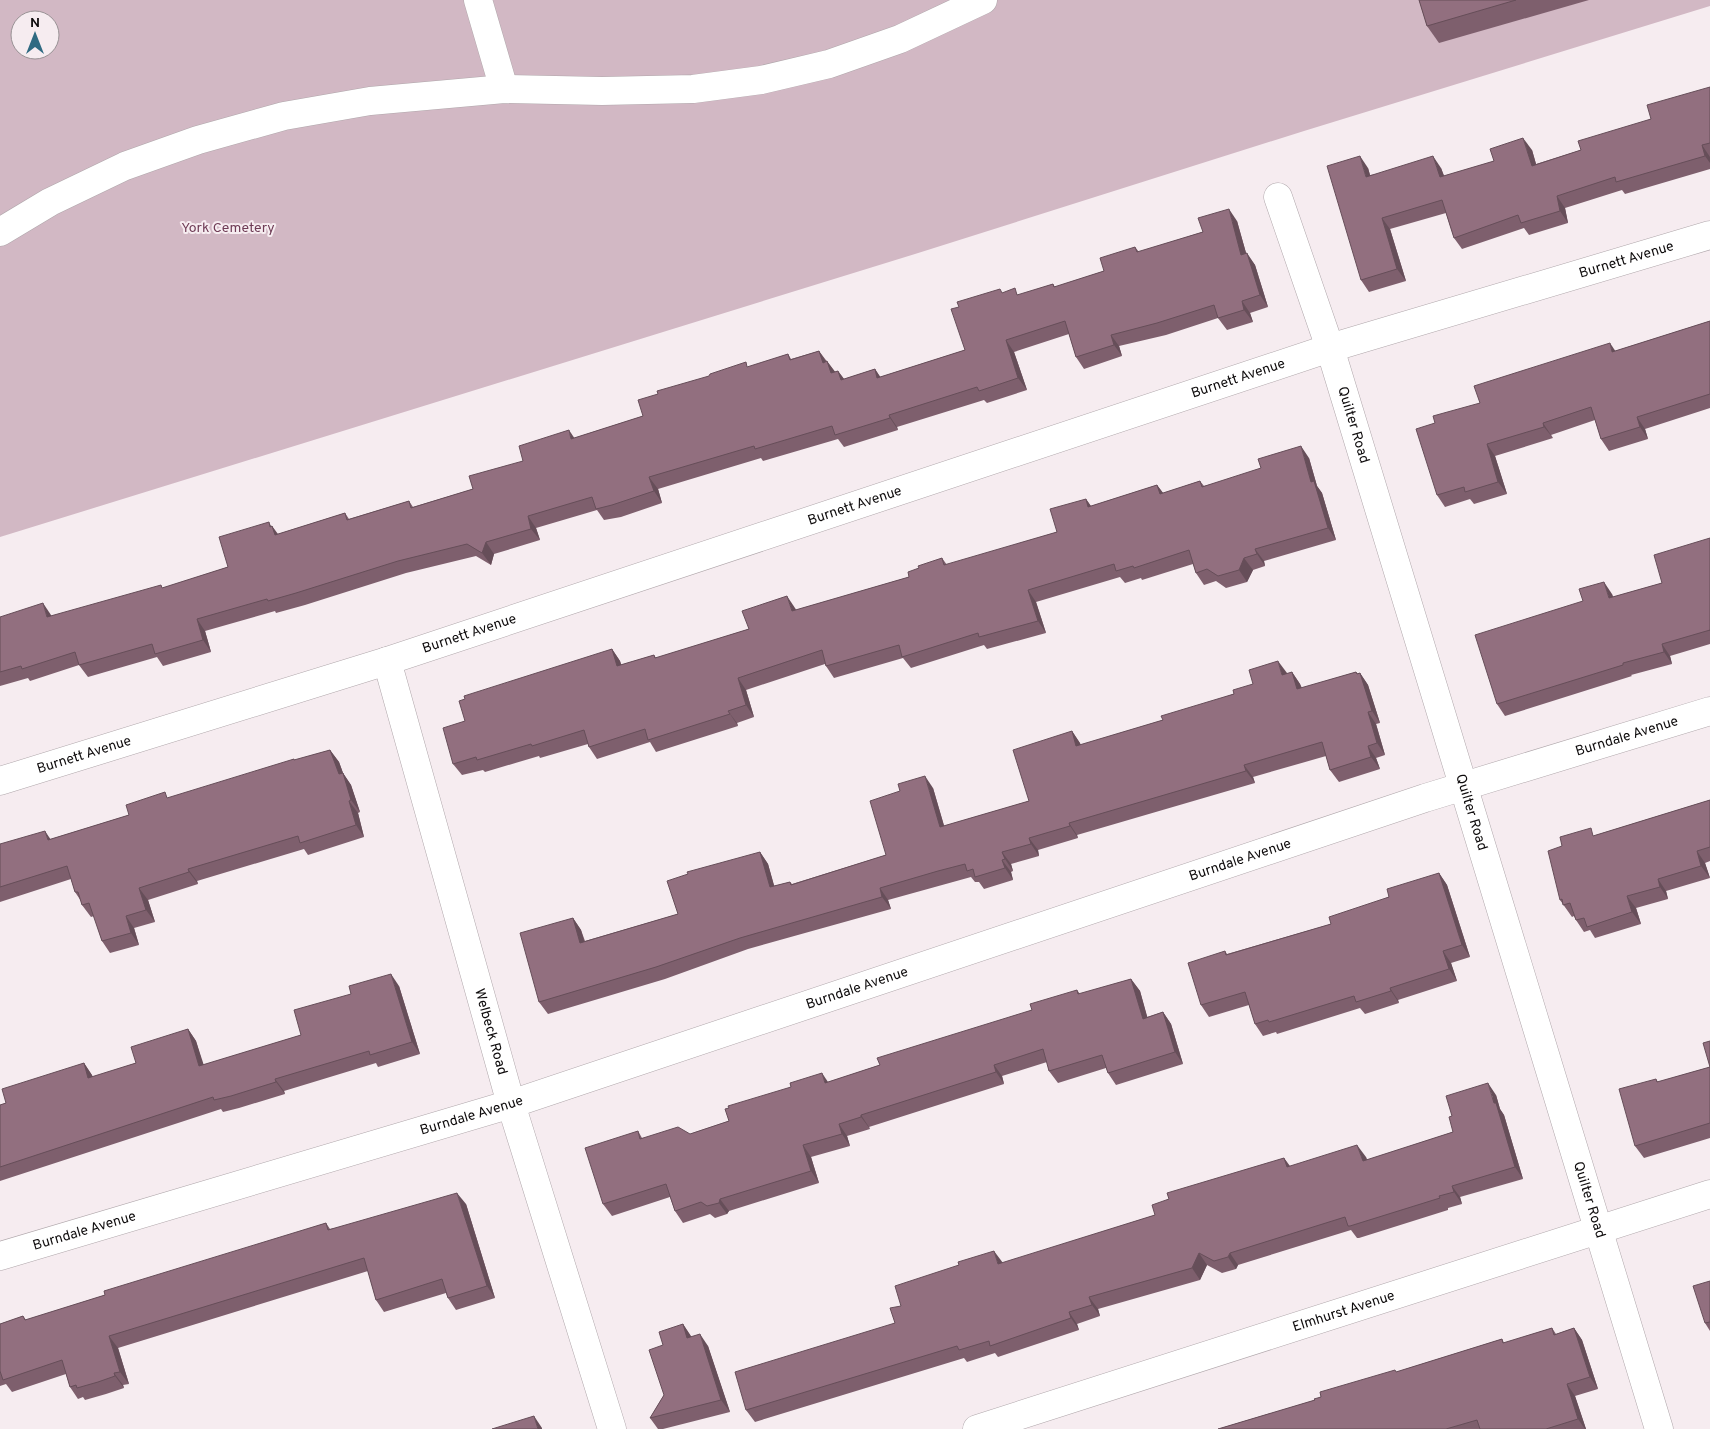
<svg xmlns="http://www.w3.org/2000/svg" width="1710" height="1429" font-family="Overpass,sans-serif">
<rect width="100%" height="100%" fill="#f6ecf0"/>
<path fill="#d2b8c4" fill-rule="evenodd" d="M0,0H1710V6L1304,131L915,254L0,537ZM20,20H50V50H20Z"/>
<g fill="none" stroke-linecap="round" stroke-linejoin="round">
<g stroke="#b0a7ab" stroke-width="29">
<g id="minor">
<path d="M478,0L504,89"/>
<path id="s1" d="M1278,197L1330,348L1659,1429"/>
<path d="M0,232L50,202L125,166L198,140L284,116L370,101L504,89L602,91L693,89L761,80L829,64L900,39L983,0"/>
<path id="s2" d="M387,661L511,1104L612,1429"/>
<path id="s3" d="M0,781L387,661L1330,348L1710,235"/>
<path id="s4" d="M0,1256L511,1104L1425,798L1710,711"/>
<path id="s5" d="M977,1429L1710,1194"/>
</g>
</g>
<use href="#minor" stroke="#fff" stroke-width="28"/>
</g>
<g fill="#7e5f6d">
<path d="M1419,0H1589L1439,43L1427,26Z"/>
<path d="M1710,87V169L1625,194L1622,190L1565,208L1568,223L1529,235L1524,228L1462,249L1454,238L1446,213L1390,229L1406,281L1369,292L1361,280L1368,168L1370,175L1441,168L1444,176L1532,150L1536,164L1581,150L1651,119Z"/>
<path d="M1237,221L1246,253L1255,265L1268,307L1250,313L1253,322L1227,330L1218,318L1166,335L1119,346L1122,356L1084,369L1076,357L1069,334L1014,352L1027,390L987,403L984,400L897,427L898,430L844,447L838,439L763,461L761,458L658,489L662,503L621,517L604,520L597,510L536,528L540,540L494,554L491,565L476,556L406,573L305,605L276,613L275,611L205,631L211,652L163,666L157,657L88,677L79,665L30,681L28,678L0,686V617L52,616L163,588L228,567L272,526L278,534L345,513L349,519L409,501L413,507L473,489L523,461L574,438L643,416L749,367L788,354L791,359L819,351L835,372L838,371L844,379L875,369L880,377L965,350L1003,293L1019,295L1053,284L1055,287L1104,271L1135,247L1139,252Z"/>
<path d="M1710,321V408L1645,429L1648,439L1609,451L1601,439L1595,420L1551,435L1553,438L1495,456L1507,494L1474,504L1470,499L1445,507L1437,495L1435,423L1480,403L1615,351Z"/>
<path d="M1309,458L1317,486L1322,493L1336,540L1264,561L1265,566L1253,570L1247,582L1226,588L1216,581L1204,585L1196,573L1193,564L1142,580L1141,578L1125,583L1120,577L1036,602L1046,633L987,649L984,645L911,668L903,658L834,678L826,666L825,664L746,690L754,717L737,723L738,726L656,752L650,742L597,759L589,747L588,744L540,758L539,756L485,772L483,770L462,775L453,764L465,721L612,649L620,661L621,665L654,655L656,658L749,629L795,608L796,610L909,577L919,568L942,558L947,565L1057,532L1086,499L1091,506L1157,485L1163,493L1200,481L1204,486Z"/>
<path d="M1710,538V644L1670,656L1672,664L1631,675L1632,676L1505,716L1497,704L1612,594L1613,597L1662,583Z"/>
<path d="M1292,672L1300,684L1302,688L1356,672L1358,674L1360,673L1368,685L1380,723L1376,724L1385,755L1376,758L1380,769L1339,782L1330,770L1326,756L1253,777L1255,783L1077,835L1078,838L1038,850L1039,856L1011,864L1013,871L1011,872L1013,880L984,889L979,882H975L971,877L888,900L891,909L748,949L665,979L548,1014L539,1002L573,918L581,930L585,941L678,914L760,852L768,864L774,886L790,882L792,884L886,855L933,788L944,826L1029,801L1072,731L1081,745L1163,720Z"/>
<path d="M330,750L339,762L343,773L351,785L360,812L358,813L364,837L308,855L304,849L197,881L198,884L148,900L155,922L134,928L139,945L110,953L102,941L94,916L91,917L82,905L81,901L75,892L71,879L0,902V844L51,839L129,815L169,798Z"/>
<path d="M1710,800V861L1705,863L1710,878L1666,891L1668,899L1636,908L1641,924L1595,938L1590,930L1584,932L1576,920L1574,916L1572,917L1560,900L1596,835Z"/>
<path d="M1439,873L1447,885L1470,957L1451,963L1457,981L1398,1000L1399,1003L1365,1014L1360,1008L1277,1034L1276,1032L1263,1036L1255,1024L1249,1005L1209,1017L1201,1005L1225,951L1227,954L1331,924Z"/>
<path d="M1131,979L1140,991L1147,1017L1163,1012L1171,1024L1183,1064L1116,1085L1108,1073L1106,1068L1058,1083L1049,1071L1047,1062L1002,1076L1004,1084L869,1127L870,1129L847,1136L850,1146L811,1157L819,1183L729,1211L727,1214L715,1218L710,1214L683,1223L675,1211L670,1197L612,1216L603,1204L638,1131L642,1138L690,1134L729,1121L828,1082L880,1065L1032,1010L1077,990L1080,994Z"/>
<path d="M399,986L420,1054L378,1067L376,1063L284,1091L285,1094L239,1108L223,1112L221,1109L0,1181V1105L6,1103L84,1063L93,1077L136,1063L188,1029L196,1041L203,1065L301,1035Z"/>
<path d="M1710,1041V1138L1644,1158L1635,1146L1656,1079L1658,1082L1710,1067Z"/>
<path d="M1496,1095L1500,1109L1504,1115L1523,1179L1460,1197L1462,1204L1448,1208V1210L1359,1238H1357L1351,1230L1238,1265L1236,1269L1222,1273L1207,1265L1200,1280L1098,1309L1100,1316L1077,1324L1079,1330L998,1357L995,1353L967,1362L964,1358L755,1422L746,1410L895,1323L901,1306L959,1265L1003,1263L1155,1215L1169,1199L1284,1158L1290,1166L1366,1157L1367,1160L1453,1132Z"/>
<path d="M466,1204L495,1298L456,1310L448,1298L446,1293L384,1312L376,1300L368,1271L118,1348L129,1384L123,1385L124,1388L106,1394L85,1400L83,1397L78,1399L70,1387L66,1374L12,1392L6,1384L0,1386V1324L23,1316L26,1320L105,1295L326,1223L330,1229Z"/>
<path d="M1710,1281V1331L1705,1323Z"/>
<path d="M683,1324L691,1337L708,1346L730,1412L663,1429H658L650,1418L664,1395L663,1345Z"/>
<path d="M1552,1328L1556,1334L1574,1328L1582,1340L1598,1389L1575,1396L1586,1429H1218L1315,1400L1321,1397L1396,1372L1502,1339L1504,1343Z"/>
</g>
<g fill="#664e59">
<path d="M1523,138L1532,150L1540,178L1532,166Z"/>
<path d="M1702,145L1710,157V163L1705,156Z"/>
<path d="M1360,156L1368,168L1374,189L1366,177Z"/>
<path d="M1433,156L1441,168L1449,189L1440,177Z"/>
<path d="M1557,196L1565,208L1568,223L1560,211Z"/>
<path d="M1229,209L1237,221L1250,267L1241,255Z"/>
<path d="M1382,218L1390,229L1406,281L1397,269Z"/>
<path d="M1247,253L1255,265L1268,307L1260,295Z"/>
<path d="M1242,301L1250,313L1253,322L1244,310Z"/>
<path d="M1111,335L1119,346L1122,356L1114,345Z"/>
<path d="M1006,340L1014,352L1027,390L1018,378Z"/>
<path d="M1610,343L1618,355L1612,352Z"/>
<path d="M819,351L827,363H823Z"/>
<path d="M827,361L836,373H831Z"/>
<path d="M875,369L883,381L877,378Z"/>
<path d="M838,371L847,383L841,380Z"/>
<path d="M889,415L897,427L898,430L890,418Z"/>
<path d="M1637,417L1645,429L1648,439L1640,427Z"/>
<path d="M1543,423L1553,438L1544,427Z"/>
<path d="M569,430L577,442L571,439Z"/>
<path d="M1487,444L1495,456L1507,494L1498,482Z"/>
<path d="M1301,446L1309,458L1317,486L1322,493L1336,540L1328,528L1311,482Z"/>
<path d="M649,477L658,489L662,503L654,491Z"/>
<path d="M1157,485L1166,497L1160,494Z"/>
<path d="M1086,499L1094,511L1088,507Z"/>
<path d="M528,516L536,528L540,540L531,529Z"/>
<path d="M269,522L272,528V526L280,538L275,535L270,527Z"/>
<path d="M486,542L494,554L491,565L482,553Z"/>
<path d="M1255,549L1264,561L1265,566L1257,554Z"/>
<path d="M1244,558L1253,570L1247,582L1239,570Z"/>
<path d="M1604,582L1612,594L1617,610L1609,598Z"/>
<path d="M1028,590L1036,602L1046,633L1038,621Z"/>
<path d="M787,596L795,608L800,623L792,611Z"/>
<path d="M43,603L51,615L56,629L47,617Z"/>
<path d="M197,619L205,631L211,652L203,640Z"/>
<path d="M1662,644L1670,656L1672,664L1664,652Z"/>
<path d="M612,649L620,661L626,678L617,666Z"/>
<path d="M1278,661L1287,673L1291,687L1282,675Z"/>
<path d="M1292,672L1300,684L1306,701L1297,689Z"/>
<path d="M1356,672L1362,680L1360,673L1368,685L1380,723L1372,711Z"/>
<path d="M738,678L746,690L754,717L746,705Z"/>
<path d="M728,711L737,723L738,726Z"/>
<path d="M1368,712L1376,724L1385,755L1377,743Z"/>
<path d="M1072,731L1080,743L1085,758L1076,746Z"/>
<path d="M1368,746L1376,758L1380,769L1371,757Z"/>
<path d="M330,750L339,762L343,773L351,785L360,812L351,800L339,774Z"/>
<path d="M1244,765L1253,777L1255,783L1246,771Z"/>
<path d="M925,776L933,788L948,839L940,827Z"/>
<path d="M349,801L358,813L364,837L356,825Z"/>
<path d="M1069,823L1077,835L1078,838L1070,826Z"/>
<path d="M45,831L53,843L48,840Z"/>
<path d="M1029,838L1038,850L1039,856L1031,844Z"/>
<path d="M1697,851L1705,863L1710,878L1701,866Z"/>
<path d="M760,852L768,864L778,899L770,887Z"/>
<path d="M1002,852L1011,864L1013,871L1005,859Z"/>
<path d="M1002,860L1011,872L1013,880L1005,868Z"/>
<path d="M188,869L197,881L198,884L189,872Z"/>
<path d="M1439,873L1447,885L1470,957L1462,945Z"/>
<path d="M1658,879L1666,891L1668,899L1660,887Z"/>
<path d="M139,888L148,900L155,922L146,910Z"/>
<path d="M880,888L888,900L891,909L882,897Z"/>
<path d="M1627,896L1636,908L1641,924L1632,912Z"/>
<path d="M126,916L134,928L139,945L131,933Z"/>
<path d="M573,918L581,930L588,955L580,943Z"/>
<path d="M1443,951L1451,963L1457,981L1449,969Z"/>
<path d="M391,974L399,986L420,1054L412,1042Z"/>
<path d="M1131,979L1140,991L1151,1030L1143,1019Z"/>
<path d="M1390,988L1398,1000L1399,1003L1391,991Z"/>
<path d="M1163,1012L1171,1024L1183,1064L1175,1052Z"/>
<path d="M188,1029L196,1041L208,1078L199,1066Z"/>
<path d="M84,1063L92,1075L97,1090L88,1078Z"/>
<path d="M994,1065L1002,1076L1004,1084L996,1072Z"/>
<path d="M822,1073L830,1085L825,1083Z"/>
<path d="M275,1079L284,1091L285,1094L276,1082Z"/>
<path d="M1488,1083L1496,1095L1500,1109L1504,1115L1523,1179L1515,1167Z"/>
<path d="M861,1115L869,1127L870,1129L861,1117Z"/>
<path d="M839,1124L847,1136L850,1146L842,1134Z"/>
<path d="M803,1145L811,1157L819,1183L811,1171Z"/>
<path d="M1357,1145L1366,1157L1371,1173L1363,1161Z"/>
<path d="M1284,1158L1292,1170L1287,1167Z"/>
<path d="M1452,1186L1460,1197L1462,1204L1454,1192Z"/>
<path d="M457,1193L466,1204L495,1298L487,1286Z"/>
<path d="M720,1199L729,1211L727,1214L719,1203Z"/>
<path d="M994,1251L1003,1263L998,1264Z"/>
<path d="M1199,1253L1207,1265L1200,1280L1192,1268Z"/>
<path d="M1230,1253L1238,1265L1236,1269L1228,1257Z"/>
<path d="M1089,1297L1098,1309L1100,1316L1092,1305Z"/>
<path d="M1069,1312L1077,1324L1079,1330L1071,1318Z"/>
<path d="M683,1324L691,1336L696,1350L687,1338Z"/>
<path d="M1574,1328L1582,1340L1598,1389L1590,1377Z"/>
<path d="M700,1334L708,1346L730,1412L721,1400Z"/>
<path d="M109,1336L118,1348L129,1384L120,1372Z"/>
<path d="M114,1373L123,1385L124,1388L115,1376Z"/>
<path d="M1567,1384L1575,1396L1586,1429H1585L1578,1419Z"/>
<path d="M534,1416L542,1428V1429H538Z"/>
</g>
<g fill="#926f7f" stroke="#664e59">
<path d="M1419,0H1516L1427,26Z"/>
<path d="M1710,87V143L1702,145L1705,156L1616,182L1615,177L1557,196L1560,211L1521,223L1518,215L1454,238L1442,200L1382,218L1397,269L1361,280L1327,166L1360,156L1366,177L1433,156L1440,177L1494,161L1490,149L1523,138L1532,166L1581,150L1578,141L1651,119L1647,105Z"/>
<path d="M1229,209L1241,255L1247,253L1260,295L1242,301L1244,310L1218,318L1214,305L1157,323L1111,335L1114,345L1076,357L1065,321L1006,340L1018,378L979,391L977,387L889,415L890,418L835,435L832,426L755,449L754,446L649,477L654,491L612,505L596,509L592,497L528,516L531,529L486,542L482,553L467,544L398,561L296,593L268,601L267,599L197,619L203,640L155,654L152,644L79,665L75,652L22,669L21,666L0,672V617L43,603L47,617L161,585L162,588L228,567L219,537L269,522L270,527L272,526L275,535L345,513L347,520L409,501L411,508L473,489L469,476L523,461L519,446L569,430L571,439L643,416L638,400L658,394L657,391L709,376L710,374L746,362L747,367L788,354L790,360L819,351L823,363L827,361L831,373L838,371L841,380L875,369L877,378L965,350L951,309L959,307L957,302L1000,289L1002,293L1015,288L1017,295L1053,284L1054,287L1104,271L1100,258L1135,247L1137,252L1203,232L1198,218Z"/>
<path d="M1710,321V394L1637,417L1640,427L1601,439L1591,407L1543,423L1544,427L1487,444L1498,482L1465,492L1464,487L1437,495L1416,429L1435,423L1433,416L1480,403L1474,386L1610,343L1612,352Z"/>
<path d="M1301,446L1311,482L1314,481L1328,528L1255,549L1257,554L1244,558L1239,570L1218,576L1207,569L1196,573L1189,550L1134,568L1133,566L1116,571L1114,564L1028,590L1038,621L979,637L978,633L902,657L899,645L826,666L822,650L738,678L746,705L728,711L730,714L648,740L645,729L589,747L584,730L532,746L531,744L477,760L476,757L453,764L443,728L465,721L459,701L465,699L464,696L612,649L617,666L654,655L655,658L749,629L742,611L787,596L792,611L909,577L908,572L919,568L918,566L942,558L944,565L1057,532L1050,509L1086,499L1088,507L1157,485L1160,494L1200,481L1202,487L1261,468L1258,459Z"/>
<path d="M1710,538V631V630L1662,644L1664,652L1623,663V665L1497,704L1475,635L1583,601L1579,589L1604,582L1609,598L1662,583L1654,555Z"/>
<path d="M1278,661L1282,675L1292,672L1297,689L1356,672L1357,674L1360,673L1372,711L1368,712L1377,743L1368,746L1371,757L1330,770L1322,742L1244,765L1246,771L1069,823L1070,826L1029,838L1031,844L1002,852L1005,859L1002,860L1005,868L975,877L973,869L967,871L965,864L938,871L880,888L882,897L740,938L656,967L539,1002L520,933L573,918L580,943L678,914L667,881L688,874L687,872L760,852L770,887L790,882L791,885L886,855L870,801L900,791L898,784L925,776L940,827L1029,801L1013,750L1072,731L1076,746L1163,720L1161,716L1234,694L1233,690L1253,684L1249,670Z"/>
<path d="M330,750L339,774L343,773L351,800L349,801L356,825L300,843L298,836L188,869L189,872L139,888L146,910L126,916L131,933L102,941L89,903L82,905L78,892H75L67,866L0,887V844L45,831L48,840L129,815L126,805L165,792L167,798L294,759V760Z"/>
<path d="M1710,800V847L1697,851L1701,866L1658,879L1660,887L1627,896L1632,912L1587,927L1584,918L1576,920L1570,903L1563,905L1562,899L1560,900L1548,851L1562,846L1560,837L1591,828L1593,836Z"/>
<path d="M1439,873L1462,945L1443,951L1449,969L1390,988L1391,991L1356,1002L1354,996L1269,1022L1268,1020L1255,1024L1245,992L1201,1005L1188,963L1225,951L1226,955L1331,924L1329,917L1389,897L1387,889Z"/>
<path d="M391,974L412,1042L370,1055L369,1051L275,1079L276,1082L231,1096L214,1100L213,1097L0,1167V1105L6,1103L2,1089L84,1063L88,1078L136,1063L131,1047L188,1029L199,1066L301,1035L294,1010L351,994L349,986Z"/>
<path d="M1131,979L1143,1019L1163,1012L1175,1052L1108,1073L1102,1055L1049,1071L1043,1049L994,1065L996,1072L861,1115V1117L839,1124L842,1134L803,1145L811,1171L720,1199L719,1203L707,1206L701,1202L675,1211L666,1184L603,1204L585,1148L638,1131L640,1139L678,1127L690,1134L729,1121L725,1109L729,1108L728,1106L791,1087L790,1083L822,1073L825,1083L880,1065L877,1058L1032,1010L1030,1004L1077,990L1078,994Z"/>
<path d="M1710,1041V1123L1635,1146L1619,1089L1656,1079L1657,1082L1710,1067L1703,1043Z"/>
<path d="M1488,1083L1494,1103H1496L1515,1167L1452,1186L1454,1192L1439,1196L1440,1198L1350,1226H1348L1345,1217L1230,1253L1228,1257L1214,1261L1199,1253L1192,1268L1089,1297L1092,1305L1069,1312L1071,1318L990,1346L989,1341L959,1350L957,1346L746,1410L735,1372L895,1323L890,1308L901,1306L895,1286L959,1265L958,1262L994,1251L998,1264L1155,1215L1152,1205L1169,1199L1167,1193L1284,1158L1287,1167L1357,1145L1363,1161L1453,1132L1449,1117L1452,1116L1446,1096Z"/>
<path d="M457,1193L487,1286L448,1298L442,1279L376,1300L364,1258L109,1336L120,1372L114,1373L115,1376L98,1382L77,1388L76,1385L70,1387L62,1360L3,1380L0,1371V1324L23,1316L25,1320L105,1295L104,1291L326,1223L328,1230Z"/>
<path d="M1710,1281V1322L1705,1323L1693,1286Z"/>
<path d="M683,1324L687,1338L700,1334L721,1400L650,1418L664,1395L649,1350L663,1345L659,1332Z"/>
<path d="M1552,1328L1554,1335L1574,1328L1590,1377L1567,1384L1578,1419L1546,1429H1480L1477,1420L1446,1429H1218L1315,1400L1314,1399L1321,1397L1320,1392L1395,1370L1396,1372L1502,1339L1503,1343Z"/>
<path d="M534,1416L538,1429H492Z"/>
</g>
<g text-anchor="middle" dominant-baseline="central" stroke-width="4" stroke-linejoin="round" paint-order="stroke">
<g font-size="14" fill="#6f3c56" stroke="#f6ecf0">
<text x="228" y="228">York Cemetery</text>
</g>
<g font-size="14" fill="#0e0b0c" stroke="#f6ecf0">
<text stroke="none"><textPath href="#s3" startOffset="1708">Burnett Avenue</textPath></text>
<text stroke="none"><textPath href="#s3" startOffset="1302">Burnett Avenue</textPath></text>
<text stroke="none"><textPath href="#s1" startOffset="240">Quilter Road</textPath></text>
<text stroke="none"><textPath href="#s3" startOffset="898">Burnett Avenue</textPath></text>
<text stroke="none"><textPath href="#s3" startOffset="492">Burnett Avenue</textPath></text>
<text stroke="none"><textPath href="#s4" startOffset="1708">Burndale Avenue</textPath></text>
<text stroke="none"><textPath href="#s3" startOffset="88">Burnett Avenue</textPath></text>
<text stroke="none"><textPath href="#s1" startOffset="645">Quilter Road</textPath></text>
<text stroke="none"><textPath href="#s4" startOffset="1302">Burndale Avenue</textPath></text>
<text stroke="none"><textPath href="#s4" startOffset="898">Burndale Avenue</textPath></text>
<text stroke="none"><textPath href="#s2" startOffset="385">Welbeck Road</textPath></text>
<text stroke="none"><textPath href="#s4" startOffset="492">Burndale Avenue</textPath></text>
<text stroke="none"><textPath href="#s1" startOffset="1050">Quilter Road</textPath></text>
<text stroke="none"><textPath href="#s4" startOffset="88">Burndale Avenue</textPath></text>
<text stroke="none"><textPath href="#s5" startOffset="385">Elmhurst Avenue</textPath></text>
</g>
</g>
<g transform="translate(35 35)"><circle r="24" fill="#f6ecf0" stroke="#999295"/>
<path d="M0-4L9 19L0 12L-9 19Z" fill="#2f6a82"/>
<text y="-8" font-size="14" font-weight="bold" text-anchor="middle" fill="#0e0b0c">N</text>
</g>
</svg>
